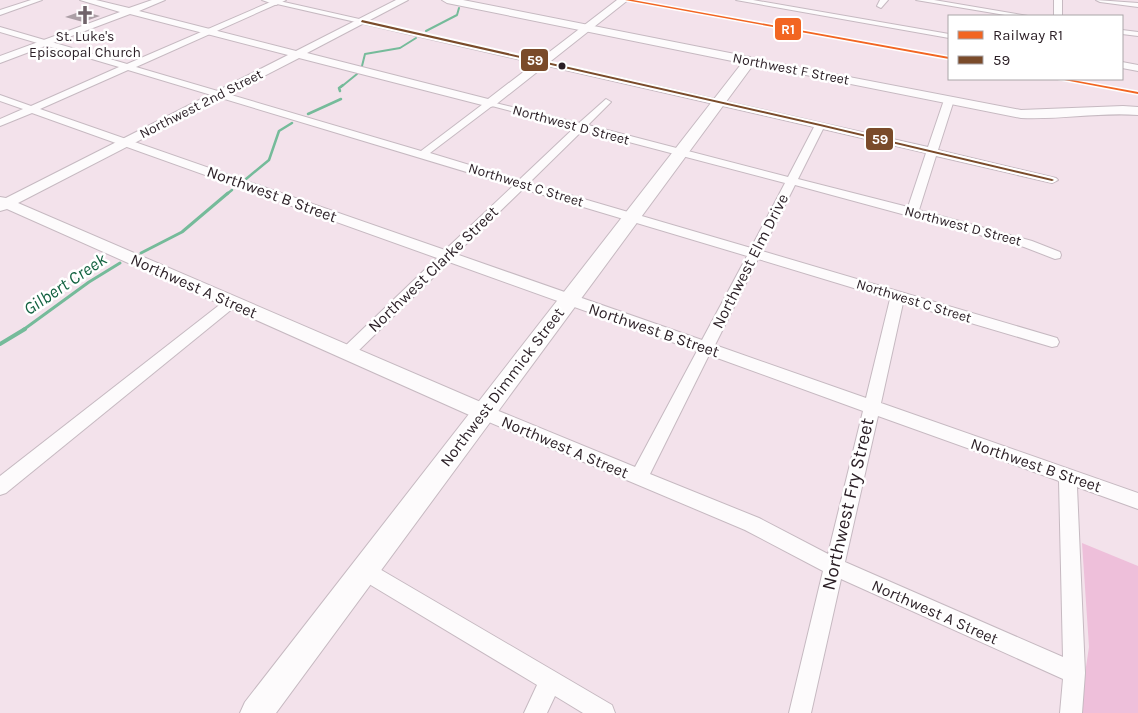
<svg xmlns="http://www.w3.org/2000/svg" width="1138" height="713" font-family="Karla,sans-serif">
<rect width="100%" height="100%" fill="#f3e2eb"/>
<path fill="#eebfda" d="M1082,543L1138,566V713H1079L1089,647Z"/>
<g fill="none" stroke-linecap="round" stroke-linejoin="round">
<g stroke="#75bb9a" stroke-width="2">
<path d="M426,31L457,15L459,8"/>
<path d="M362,66L365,54L400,48L416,38"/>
<path d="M341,87L357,74"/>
</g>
<g stroke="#75bb9a" stroke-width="2.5">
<path d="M340,91L339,88L343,85"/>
<path d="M308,114L341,99"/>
<path d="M246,179L269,160L279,131L292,123"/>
<path d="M227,194L232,190"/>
</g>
<g stroke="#75bb9a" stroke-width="3">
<path d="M141,253L182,232L228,193"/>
<path d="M23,330L89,282L120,263"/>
</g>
<path stroke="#75bb9a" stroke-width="4" d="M0,344L25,329"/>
</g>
<path fill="#ac9fa6" d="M82,11L100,16L83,22L65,17Z"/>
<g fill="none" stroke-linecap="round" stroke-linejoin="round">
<g stroke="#c6b9c1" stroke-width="2">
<g id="minor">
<path d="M31,0H42L0,15V10Z"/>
<path d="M275,0L928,147L944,100L949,97L954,100L938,150L1056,178L1058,180L1052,183L936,156L919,210L1032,241L1060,252L1061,255L1060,258L1055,259L1024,247L795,185L762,251L1057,338L1059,342L1057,346L1052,347L903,303L881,403L1138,493V509L1077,487L1085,673L1082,713H1060L1063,679L841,579L811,713H789L823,571L745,530L477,417L475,412L477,407L483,405L489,407L635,467L697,351L449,262L352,357H342L340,353L342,349L437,258L32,113L0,126V119L23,109L0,101V95L31,106L119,67L0,32V27L127,64ZM277,4L814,127L788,177L588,125L611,102L606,99L579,123L487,101L421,151L136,67ZM128,70L513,186L445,250L40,109ZM492,106L574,128L519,180L430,153ZM823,129L926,153L908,207L798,179ZM583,130L785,183L751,248L529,183ZM523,189L747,256L702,340L456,254ZM758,259L890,299L866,398L715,345ZM709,355L863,411L828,554L759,518L650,474ZM878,416L1059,481L1063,657L845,562Z"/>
<path d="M736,0H753L949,34V38Z"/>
<path d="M880,0H888L881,8L877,6Z"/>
<path d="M916,0H934L1028,16H1011Z"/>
<rect x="1054" y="0" width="8" height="16"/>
<path d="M1096,0L1138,3V7L1100,2Z"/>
<path d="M1122,30L1138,32V36L1122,34Z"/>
<path d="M1122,62L1138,65V71L1122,68Z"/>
<path d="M232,297L237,299L239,302L237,305L6,493L0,495V476L227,299Z"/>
<path d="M366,561L612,705L615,713H583L555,696L547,713H524L537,685L359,578L356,571L359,564Z"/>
</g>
</g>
<g stroke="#c6b9c1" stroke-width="2">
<g id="tertiary">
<path d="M80,0H96L129,8L152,0H165L139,11L296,51L396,0H408L307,53L488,99L617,0H628L494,106L490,107L299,58L18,203L490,406L493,412L490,418L483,420L476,418L7,209L0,211V197L6,198L288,55L130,14L0,63V56L120,12Z"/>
<path d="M750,58L1021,110L1123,106L1138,107V115C1099,112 1060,120 1021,118L746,63L745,61Z"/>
</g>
</g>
<g stroke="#c6b9c1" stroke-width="2">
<g id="secondary">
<path d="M262,0H286L276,5Z"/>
<path d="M442,0H463L750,57L756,61L276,713H240L245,702L742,63L447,3Z"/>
</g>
</g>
<use href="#minor" fill="#fdfbfc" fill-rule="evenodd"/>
<use href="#tertiary" fill="#fdfbfc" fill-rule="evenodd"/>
<use href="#secondary" fill="#fdfbfc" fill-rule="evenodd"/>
<g stroke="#fff" stroke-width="4">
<path id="bus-1" d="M362,20L820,124L1052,179L1054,180L1052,181L820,126L361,22Z"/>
</g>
<use href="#bus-1" fill="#7a4b2a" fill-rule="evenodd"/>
<g stroke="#fff" stroke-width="3">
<g id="rail-1">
<path d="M625,0H633L949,57V59Z"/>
<path d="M1059,79H1067L1138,92V94Z"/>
</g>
</g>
<use href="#rail-1" fill="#f26522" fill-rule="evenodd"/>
</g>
<defs>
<g id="church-bare" transform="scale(1.5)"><path d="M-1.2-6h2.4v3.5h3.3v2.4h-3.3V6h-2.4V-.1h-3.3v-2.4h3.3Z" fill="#70636a" stroke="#fff" stroke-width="2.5" paint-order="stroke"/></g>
</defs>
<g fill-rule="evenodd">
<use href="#church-bare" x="85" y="15"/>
</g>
<circle fill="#2a1e25" stroke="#fff" stroke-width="2" cx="562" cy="66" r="4.5"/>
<g text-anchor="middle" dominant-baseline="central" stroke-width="5" stroke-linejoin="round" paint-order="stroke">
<g font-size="14" fill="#2a1e25" stroke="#fff">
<text x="85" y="36">St. Luke's<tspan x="85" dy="16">Episcopal Church</tspan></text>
</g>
<g font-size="14" fill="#2a1e25" stroke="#fff">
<text transform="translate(791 69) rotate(11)">Northwest F Street</text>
<text transform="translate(201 104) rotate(-27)">Northwest 2nd Street</text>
<text transform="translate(571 125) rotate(15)">Northwest D Street</text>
<text transform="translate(526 185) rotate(17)">Northwest C Street</text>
<text transform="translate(963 226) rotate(15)">Northwest D Street</text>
<text transform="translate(914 301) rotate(17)">Northwest C Street</text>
</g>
<g font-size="16" fill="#2a1e25" stroke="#fff">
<text transform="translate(272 194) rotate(20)">Northwest B Street</text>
<text transform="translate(750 261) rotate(-63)">Northwest Elm Drive</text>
<text transform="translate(433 269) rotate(-44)">Northwest Clarke Street</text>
<text transform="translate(194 286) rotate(24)">Northwest A Street</text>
<text transform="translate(654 330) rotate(19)">Northwest B Street</text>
<text transform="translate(502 387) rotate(-53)">Northwest Dimmick Street</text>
<text transform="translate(565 447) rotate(23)">Northwest A Street</text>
<text transform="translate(1036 465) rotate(19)">Northwest B Street</text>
<text transform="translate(935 612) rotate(24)">Northwest A Street</text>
</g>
<g font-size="18" font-style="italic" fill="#136241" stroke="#fff">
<text transform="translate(65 284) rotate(-34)">Gilbert Creek</text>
</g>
<g font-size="19" fill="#2a1e25" stroke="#fff">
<text transform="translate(848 504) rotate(-77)">Northwest Fry Street</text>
</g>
</g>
<g stroke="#fff" stroke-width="2">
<rect x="774" y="17" width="28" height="24" rx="5" fill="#f26522"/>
<rect x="520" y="48" width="29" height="24" rx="5" fill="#7a4b2a"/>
<rect x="865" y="127" width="29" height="24" rx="5" fill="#7a4b2a"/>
</g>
<g font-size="14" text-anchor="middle" font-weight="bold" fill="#fff">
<text x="788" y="34">R1</text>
<text x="535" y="65">59</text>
<text x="880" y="144">59</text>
</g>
<rect x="948" y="15" width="175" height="65" fill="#ffffff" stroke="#aaa5a8"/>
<rect x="958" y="31" width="25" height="8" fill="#f26522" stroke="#aaa5a8"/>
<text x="993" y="40" font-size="15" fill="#2a1e25">Railway R1</text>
<rect x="958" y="56" width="25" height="8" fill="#7a4b2a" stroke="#aaa5a8"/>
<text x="993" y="65" font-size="15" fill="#2a1e25">59</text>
</svg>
